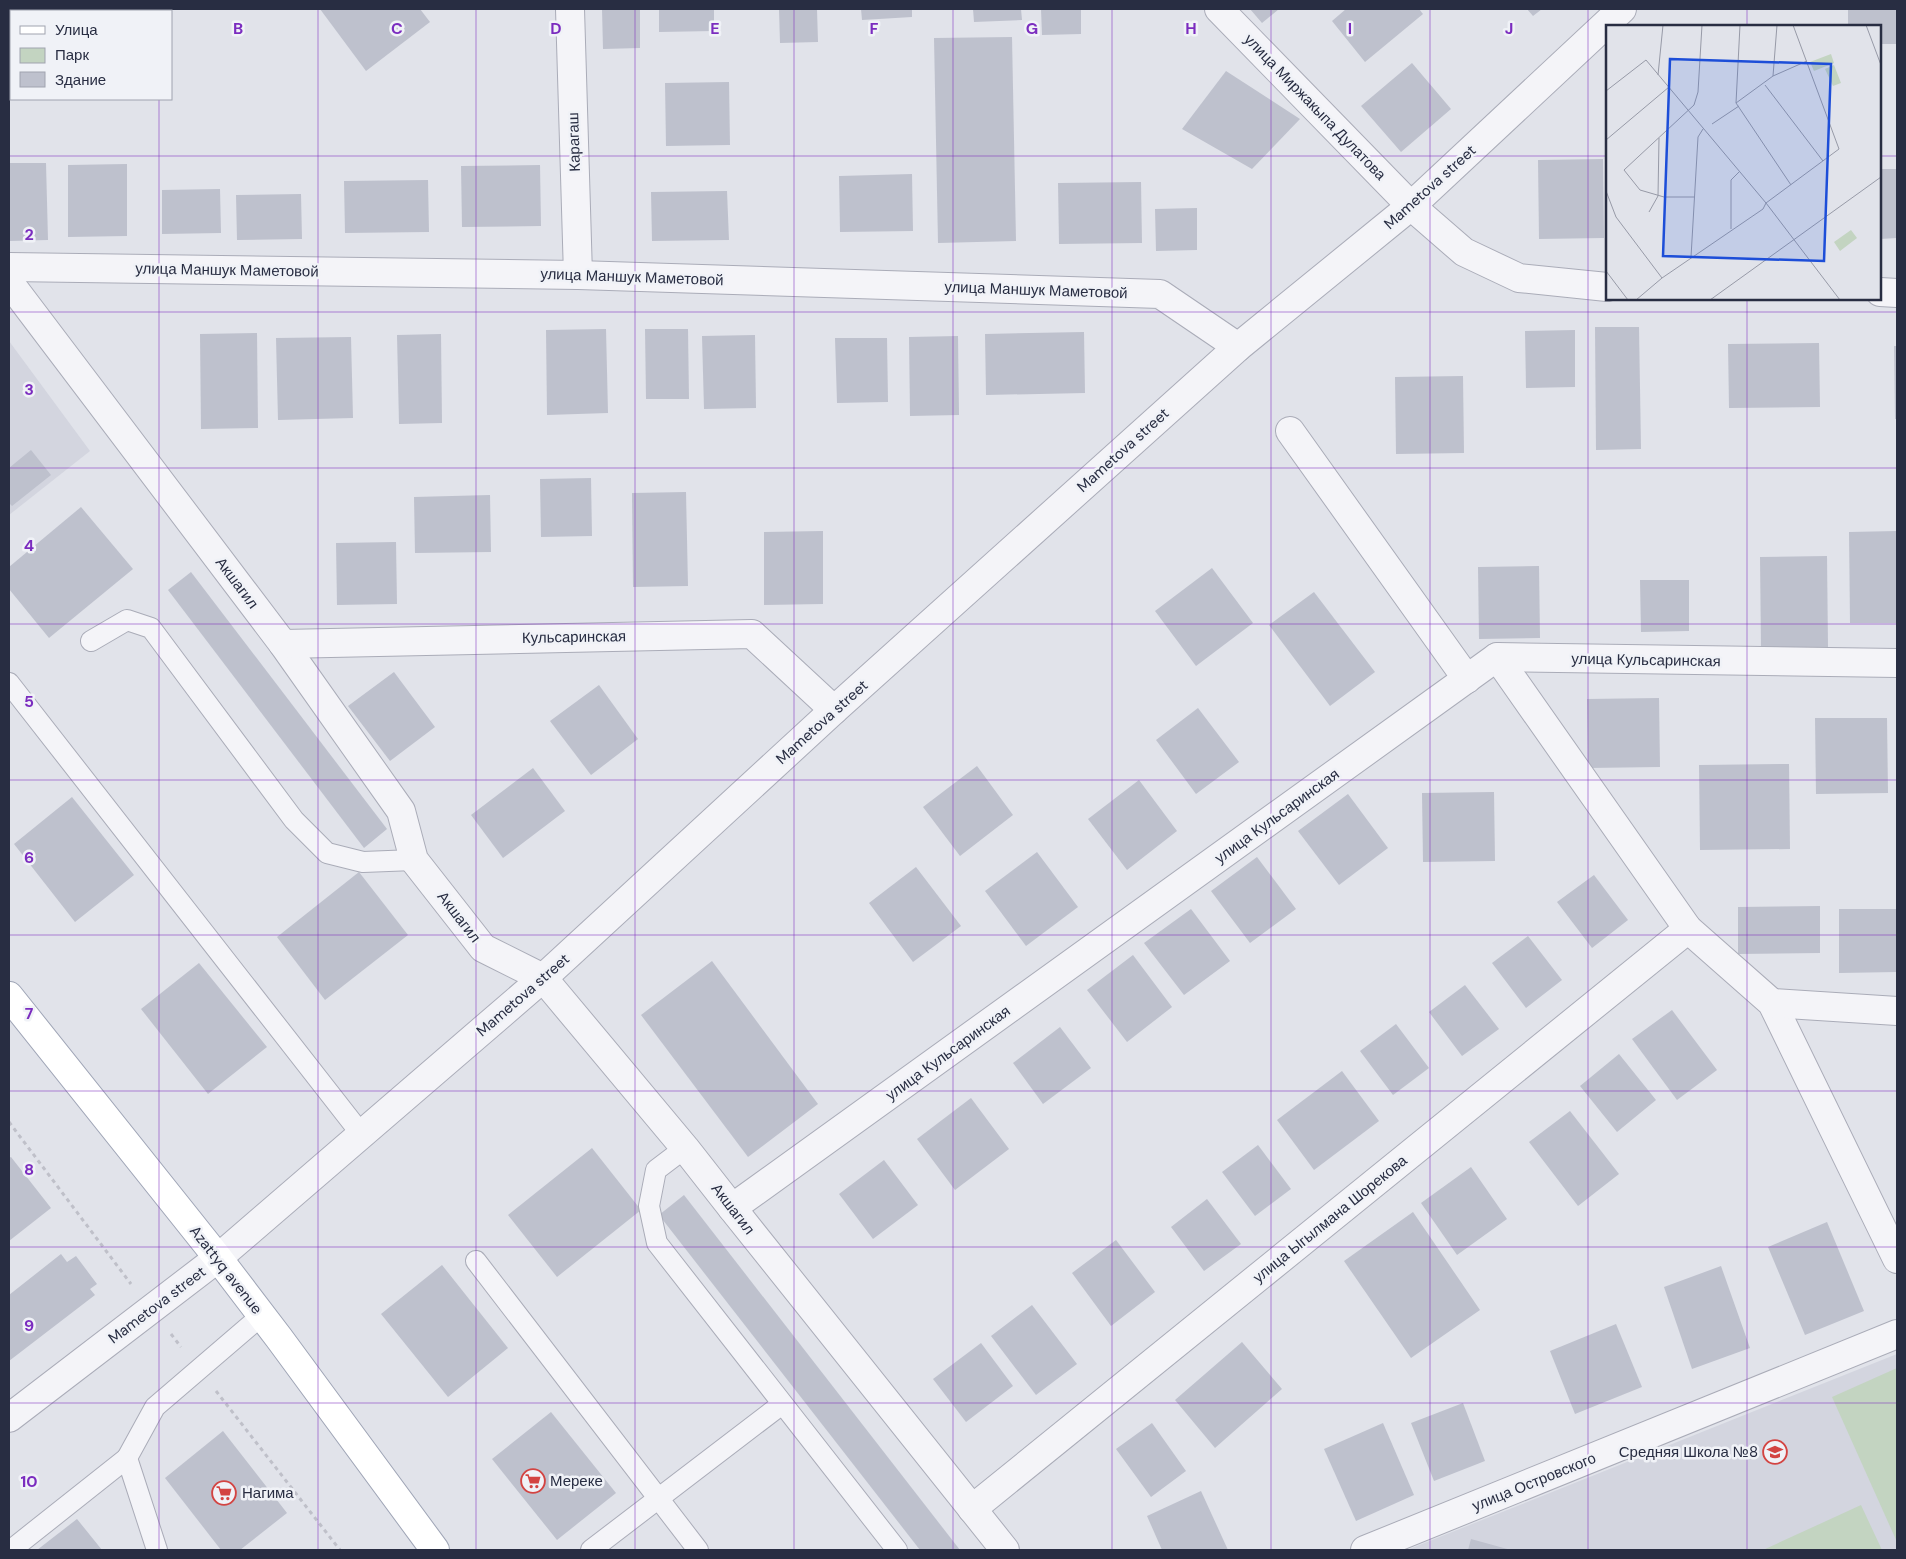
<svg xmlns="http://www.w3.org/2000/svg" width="1906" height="1559" font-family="'DM Sans',sans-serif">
<rect width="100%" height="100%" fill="#e1e3ea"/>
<g fill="#d3d5df">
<path d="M9,341L90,451L9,515Z"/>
<path d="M1897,1354V1550H1407Z"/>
</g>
<g fill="#c3d4c1">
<path d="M1897,1368V1542L1832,1397Z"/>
<path d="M1861,1505L1882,1550H1763Z"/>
</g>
<g fill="#bec1cd">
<path d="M320,9H420L430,22L366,71Z"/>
<path d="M602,9H640V48L603,49Z"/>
<path d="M659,9H714V31L659,32Z"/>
<path d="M779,9H817L818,42L780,43Z"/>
<path d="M861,9H912V17L862,20Z"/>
<path d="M973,9H1021L1022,20L974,22Z"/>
<path d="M1041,9H1081V34L1042,35Z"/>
<path d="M1250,9H1279L1262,23Z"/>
<path d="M1346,9H1419L1423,14L1365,62L1332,21Z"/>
<path d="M1527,9H1542L1533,16Z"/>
<path d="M1848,9H1897V44H1880V26H1848Z"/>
<path d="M1012,37L1016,241L938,243L934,38Z"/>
<path d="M1412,63L1451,109L1401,152L1361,106Z"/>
<path d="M1226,71L1300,119L1252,169L1182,129Z"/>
<path d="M729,82L730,145L666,146L665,83Z"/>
<path d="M1603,159L1604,238L1539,239L1538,160Z"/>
<path d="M9,163H46L48,240L9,241Z"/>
<path d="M127,164V236L68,237V165Z"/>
<path d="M540,165L541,226L462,227L461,166Z"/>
<path d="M1880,169H1897V238L1880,239Z"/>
<path d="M912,174L913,231L840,232L839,176Z"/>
<path d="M428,180L429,232L345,233L344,181Z"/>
<path d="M1141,182L1142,243L1059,244L1058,183Z"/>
<path d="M220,189L221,233L162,234V190Z"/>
<path d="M727,191L729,240L652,241L651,192Z"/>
<path d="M301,194L302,239L237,240L236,195Z"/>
<path d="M1197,208V250L1156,251L1155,209Z"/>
<path d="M1595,327H1639L1641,449L1596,450Z"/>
<path d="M606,329L608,413L547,415L546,330Z"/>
<path d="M645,329H688L689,399H646Z"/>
<path d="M1575,330V387L1526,388L1525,331Z"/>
<path d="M1084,332L1085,393L986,395L985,334Z"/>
<path d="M257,333L258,428L201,429L200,334Z"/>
<path d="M441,334L442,423L399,424L397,335Z"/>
<path d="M755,335L756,408L704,409L702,336Z"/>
<path d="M958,336L959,415L910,416L909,337Z"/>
<path d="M351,337L353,418L278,420L276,338Z"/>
<path d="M835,338H887L888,402L837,403Z"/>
<path d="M1819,343L1820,407L1729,408L1728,344Z"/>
<path d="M1894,346H1897V419H1895Z"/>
<path d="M1463,376L1464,453L1396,454L1395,377Z"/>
<path d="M31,450L51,475L12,506L9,503V468Z"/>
<path d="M591,478L592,536L541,537L540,479Z"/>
<path d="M686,492L688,586L633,587L632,493Z"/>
<path d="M490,495L491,552L415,553L414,497Z"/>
<path d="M81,507L133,569L49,638L9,589V567Z"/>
<path d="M823,531V604L764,605V532Z"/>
<path d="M1897,531V623H1850L1849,532Z"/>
<path d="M396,542L397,604L337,605L336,543Z"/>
<path d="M1827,556L1828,647L1761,648L1760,557Z"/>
<path d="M1539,566L1540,638L1479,639L1478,567Z"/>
<path d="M1212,568L1253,623L1196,666L1155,611Z"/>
<path d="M191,572L387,829L364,848L168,590Z"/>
<path d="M1640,580H1689V631L1641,632Z"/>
<path d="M1314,592L1375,672L1330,706L1269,625Z"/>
<path d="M394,672L435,727L390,761L348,706Z"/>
<path d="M599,685L638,739L591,775L550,721Z"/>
<path d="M1659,698L1660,767L1588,768L1587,699Z"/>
<path d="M1198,708L1239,762L1196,794L1156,740Z"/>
<path d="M1815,718H1887L1888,793L1816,794Z"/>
<path d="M1789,764L1790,849L1700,850L1699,765Z"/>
<path d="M977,766L1013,815L960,856L923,807Z"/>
<path d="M533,768L565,811L503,858L471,815Z"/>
<path d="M1139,780L1177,831L1127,870L1088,819Z"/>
<path d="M1494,792L1495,861L1423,862L1422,793Z"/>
<path d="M1348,794L1388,848L1339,885L1298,831Z"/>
<path d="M72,797L134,875L75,922L14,844Z"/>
<path d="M1037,852L1078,907L1026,946L985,891Z"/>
<path d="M1257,857L1296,909L1250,943L1211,891Z"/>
<path d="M916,867L961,926L913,962L869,903Z"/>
<path d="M359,872L408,935L325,1000L277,937Z"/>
<path d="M1594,875L1628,920L1592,948L1557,902Z"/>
<path d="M1820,906V953L1738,954V907Z"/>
<path d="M1191,909L1230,961L1184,995L1144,943Z"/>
<path d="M1839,909H1897V972L1839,973Z"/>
<path d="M1528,936L1562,980L1526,1008L1492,963Z"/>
<path d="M1133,955L1172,1007L1127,1042L1087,990Z"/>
<path d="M712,961L818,1104L748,1157L641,1015Z"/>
<path d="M199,963L267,1047L208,1094L141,1009Z"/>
<path d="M1465,985L1499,1029L1462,1056L1429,1012Z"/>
<path d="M1672,1010L1717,1070L1677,1100L1632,1039Z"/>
<path d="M1396,1024L1429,1068L1393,1095L1360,1051Z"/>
<path d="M1060,1027L1091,1068L1043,1104L1013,1063Z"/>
<path d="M1619,1054L1656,1100L1617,1132L1580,1086Z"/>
<path d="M1342,1071L1379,1121L1314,1170L1277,1120Z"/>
<path d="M971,1098L1009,1149L955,1190L917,1139Z"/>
<path d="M1570,1111L1619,1174L1578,1206L1529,1142Z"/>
<path d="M1258,1145L1291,1189L1255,1216L1222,1172Z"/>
<path d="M592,1148L641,1210L557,1277L508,1215Z"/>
<path d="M11,1157L51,1208L9,1241V1158Z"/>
<path d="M884,1160L918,1205L873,1239L839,1194Z"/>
<path d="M1471,1167L1507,1219L1457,1255L1421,1203Z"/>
<path d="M684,1195L960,1550H920L659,1215Z"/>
<path d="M1207,1199L1241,1244L1204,1271L1171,1227Z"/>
<path d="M1413,1212L1480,1310L1411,1358L1344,1261Z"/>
<path d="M1827,1222L1864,1311L1805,1335L1768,1247Z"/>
<path d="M1116,1240L1155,1292L1111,1326L1072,1273Z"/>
<path d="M61,1254L67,1262L76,1256L97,1284L90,1289L95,1295L9,1361V1295Z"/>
<path d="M442,1265L508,1348L448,1397L381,1314Z"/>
<path d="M1721,1266L1750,1348L1692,1369L1664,1287Z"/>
<path d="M1032,1305L1077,1364L1036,1395L991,1336Z"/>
<path d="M1616,1324L1642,1387L1575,1414L1550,1351Z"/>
<path d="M1242,1342L1282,1389L1215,1448L1175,1400Z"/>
<path d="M981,1343L1013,1386L966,1422L933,1379Z"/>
<path d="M1463,1403L1485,1461L1434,1481L1411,1423Z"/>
<path d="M551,1412L616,1493L557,1540L492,1459Z"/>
<path d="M1152,1423L1186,1471L1151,1497L1116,1449Z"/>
<path d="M1383,1423L1414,1495L1356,1521L1324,1449Z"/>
<path d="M223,1431L287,1513L240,1550H221L165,1478Z"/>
<path d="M1201,1491L1228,1550H1162L1147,1516Z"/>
<path d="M77,1519L102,1550H37Z"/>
<path d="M1471,1539L1511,1550H1468Z"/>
</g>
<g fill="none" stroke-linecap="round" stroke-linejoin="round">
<g stroke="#aaacb8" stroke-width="22">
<g id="lane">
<path d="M91,641L127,620L151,628L294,820L327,853L363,862L414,860"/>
<path d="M9,683L362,1135"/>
<path d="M685,1148L656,1170L649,1206L657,1243L897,1550"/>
<path d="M476,1261L698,1550"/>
<path d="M127,1458L155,1407L261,1316"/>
<path d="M11,1550L127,1458L157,1550"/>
<path d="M591,1550L782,1404"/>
</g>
</g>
<g stroke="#aaacb8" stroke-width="30">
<g id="street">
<path d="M570,9L578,275"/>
<path d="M1219,9L1411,206L1464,252L1519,278L1607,287"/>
<path d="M9,267L578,275L1160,294L1238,347"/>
<path d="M9,282L283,644L401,811L414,860L483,948L543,978L685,1148L732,1208L1005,1550"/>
<path d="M1880,292L1897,293"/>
<path d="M1290,431L1467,679"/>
<path d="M283,644L752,634L834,710"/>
<path d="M1497,657L1688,929L1772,1003L1897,1259"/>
<path d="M1772,1003L1897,1011"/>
<path d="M732,1208L1497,657L1897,663"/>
<path d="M9,1418L218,1258L543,978L834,710L1238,347L1411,206L1622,9"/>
<path d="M972,1509L1688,929"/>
<path d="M1365,1550L1897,1334"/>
</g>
</g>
<g stroke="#9fa5b6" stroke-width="30">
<path id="primary" d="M9,996L218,1258L279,1338L435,1550"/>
</g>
<g stroke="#bfc0c9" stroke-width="3" stroke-dasharray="4 4" stroke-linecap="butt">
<path d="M9,1122L131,1284"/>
<path d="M171,1334L181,1347"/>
<path d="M216,1391L340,1550"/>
</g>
<use href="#lane" stroke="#f4f4f8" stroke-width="20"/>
<use href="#street" stroke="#f4f4f8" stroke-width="28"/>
<use href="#primary" stroke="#fff" stroke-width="28"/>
</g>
<path fill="none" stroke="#7b2cbf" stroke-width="1" stroke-opacity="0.55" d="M159,9V11M318,9V1550M476,9V1550M635,9V1550M794,9V1550M953,9V1550M1112,9V1550M1271,9V1550M1430,9V1550M1588,9V1550M1747,9V26M159,99V1550M9,156H1607M1880,156H1897M1747,299V1550M9,312H1897M9,468H1897M9,624H1897M9,780H1897M9,935H1897M9,1091H1897M9,1247H1897M9,1403H1897"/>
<defs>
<g id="school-ring" transform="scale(1.25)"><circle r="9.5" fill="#f0f2f7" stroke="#d34442" stroke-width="1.5"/><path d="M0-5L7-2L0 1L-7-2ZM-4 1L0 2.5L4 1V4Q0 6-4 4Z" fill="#d34442"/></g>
<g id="supermarket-ring" transform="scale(1.25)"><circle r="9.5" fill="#f0f2f7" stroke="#d34442" stroke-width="1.5"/><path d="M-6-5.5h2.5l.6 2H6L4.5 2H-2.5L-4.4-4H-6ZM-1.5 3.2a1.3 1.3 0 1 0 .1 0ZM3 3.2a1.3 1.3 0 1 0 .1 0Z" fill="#d34442"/></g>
</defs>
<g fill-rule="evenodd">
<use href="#school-ring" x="1775" y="1452"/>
<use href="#supermarket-ring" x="533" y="1481"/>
<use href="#supermarket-ring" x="224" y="1493"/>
</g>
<g text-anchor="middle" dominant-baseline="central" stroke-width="5" stroke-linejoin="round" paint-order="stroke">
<g font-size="15" fill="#282d42" stroke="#f0f2f7">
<text transform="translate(1315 107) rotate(46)">улица Миржакыпа Дулатова</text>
<text transform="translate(574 142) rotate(-92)">Карагаш</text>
<text transform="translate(1430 187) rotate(-42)">Mametova street</text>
<text transform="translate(227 270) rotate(1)">улица Маншук Маметовой</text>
<text transform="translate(632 277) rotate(2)">улица Маншук Маметовой</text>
<text transform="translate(1036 290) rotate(2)">улица Маншук Маметовой</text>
<text transform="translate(1123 450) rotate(-42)">Mametova street</text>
<text transform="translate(237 583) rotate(53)">Акшагил</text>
<text transform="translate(574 637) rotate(-1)">Кульсаринская</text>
<text transform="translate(1646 660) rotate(1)">улица Кульсаринская</text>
<text transform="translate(822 722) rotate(-42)">Mametova street</text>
<text transform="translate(1277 816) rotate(-36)">улица Кульсаринская</text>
<text transform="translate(459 917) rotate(52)">Акшагил</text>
<text transform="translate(523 995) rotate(-41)">Mametova street</text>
<text transform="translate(948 1053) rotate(-36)">улица Кульсаринская</text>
<text transform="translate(733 1209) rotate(52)">Акшагил</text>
<text transform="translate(1330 1219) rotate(-39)">улица Ыгылмана Шорекова</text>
<text transform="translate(226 1270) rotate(52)">Azattyq avenue</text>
<text transform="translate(157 1305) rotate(-37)">Mametova street</text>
<text transform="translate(1534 1482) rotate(-22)">улица Островского</text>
</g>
<g font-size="15" fill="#282d42" stroke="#f0f2f7" text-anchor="start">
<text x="1758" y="1452" text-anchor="end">Средняя Школа №8</text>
<text x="550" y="1481">Мереке</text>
<text x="242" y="1493">Нагима</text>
</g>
</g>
<g transform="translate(1606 25)">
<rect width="275" height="275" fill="#e1e3ea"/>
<path d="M225,29L228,38L208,46L204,37ZM228,40L235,58L227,61L219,44ZM245,205L251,213L234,226L228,217Z" fill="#c3d4c1"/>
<path fill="none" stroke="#979aa7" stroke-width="1" d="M134,0L130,78L185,160M260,0L275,40M52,50L57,0M167,51L171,0M159,60L217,136M0,66L40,35L160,178L234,275M130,78L167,51L201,36M106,99L133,81M0,115L63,62M0,166L10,192L56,253M88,172H58L34,165L18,145L88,80L92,67L96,0M43,187L52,171L53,113M125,204V155L133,147M85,232L92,112L97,104M0,246L22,275M30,275L56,253L157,184L160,178L233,124L187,0M104,275L275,152"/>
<path fill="#1d4ed8" fill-opacity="0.15" stroke="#1d4ed8" stroke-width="2.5" d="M64,34L225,39L218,236L57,231Z"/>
<rect width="275" height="275" fill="none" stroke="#282d42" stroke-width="2.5"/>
</g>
<g font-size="16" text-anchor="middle" font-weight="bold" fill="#7b2cbf" stroke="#f0f2f7" stroke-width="5" stroke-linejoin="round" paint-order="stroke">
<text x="238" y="34">B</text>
<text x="397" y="34">C</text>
<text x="556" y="34">D</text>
<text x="715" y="34">E</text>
<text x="874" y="34">F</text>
<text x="1032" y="34">G</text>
<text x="1191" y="34">H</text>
<text x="1350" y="34">I</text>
<text x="1509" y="34">J</text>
<text x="29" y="240">2</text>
<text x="29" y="395">3</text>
<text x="29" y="551">4</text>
<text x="29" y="707">5</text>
<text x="29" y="863">6</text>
<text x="29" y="1019">7</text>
<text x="29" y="1175">8</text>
<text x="29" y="1331">9</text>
<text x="29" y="1487">10</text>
</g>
<rect width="1906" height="1559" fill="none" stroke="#282d42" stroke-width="20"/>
<rect x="10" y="10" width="162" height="90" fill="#f0f2f7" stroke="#a0a3af"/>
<rect x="20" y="26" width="25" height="8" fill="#ffffff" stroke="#a0a3af"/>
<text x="55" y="35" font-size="15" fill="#282d42">Улица</text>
<rect x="20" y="48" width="25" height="15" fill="#c3d4c1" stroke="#a0a3af"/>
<text x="55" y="60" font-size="15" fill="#282d42">Парк</text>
<rect x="20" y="72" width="25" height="15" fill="#bec1cd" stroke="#a0a3af"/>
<text x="55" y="85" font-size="15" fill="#282d42">Здание</text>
</svg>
